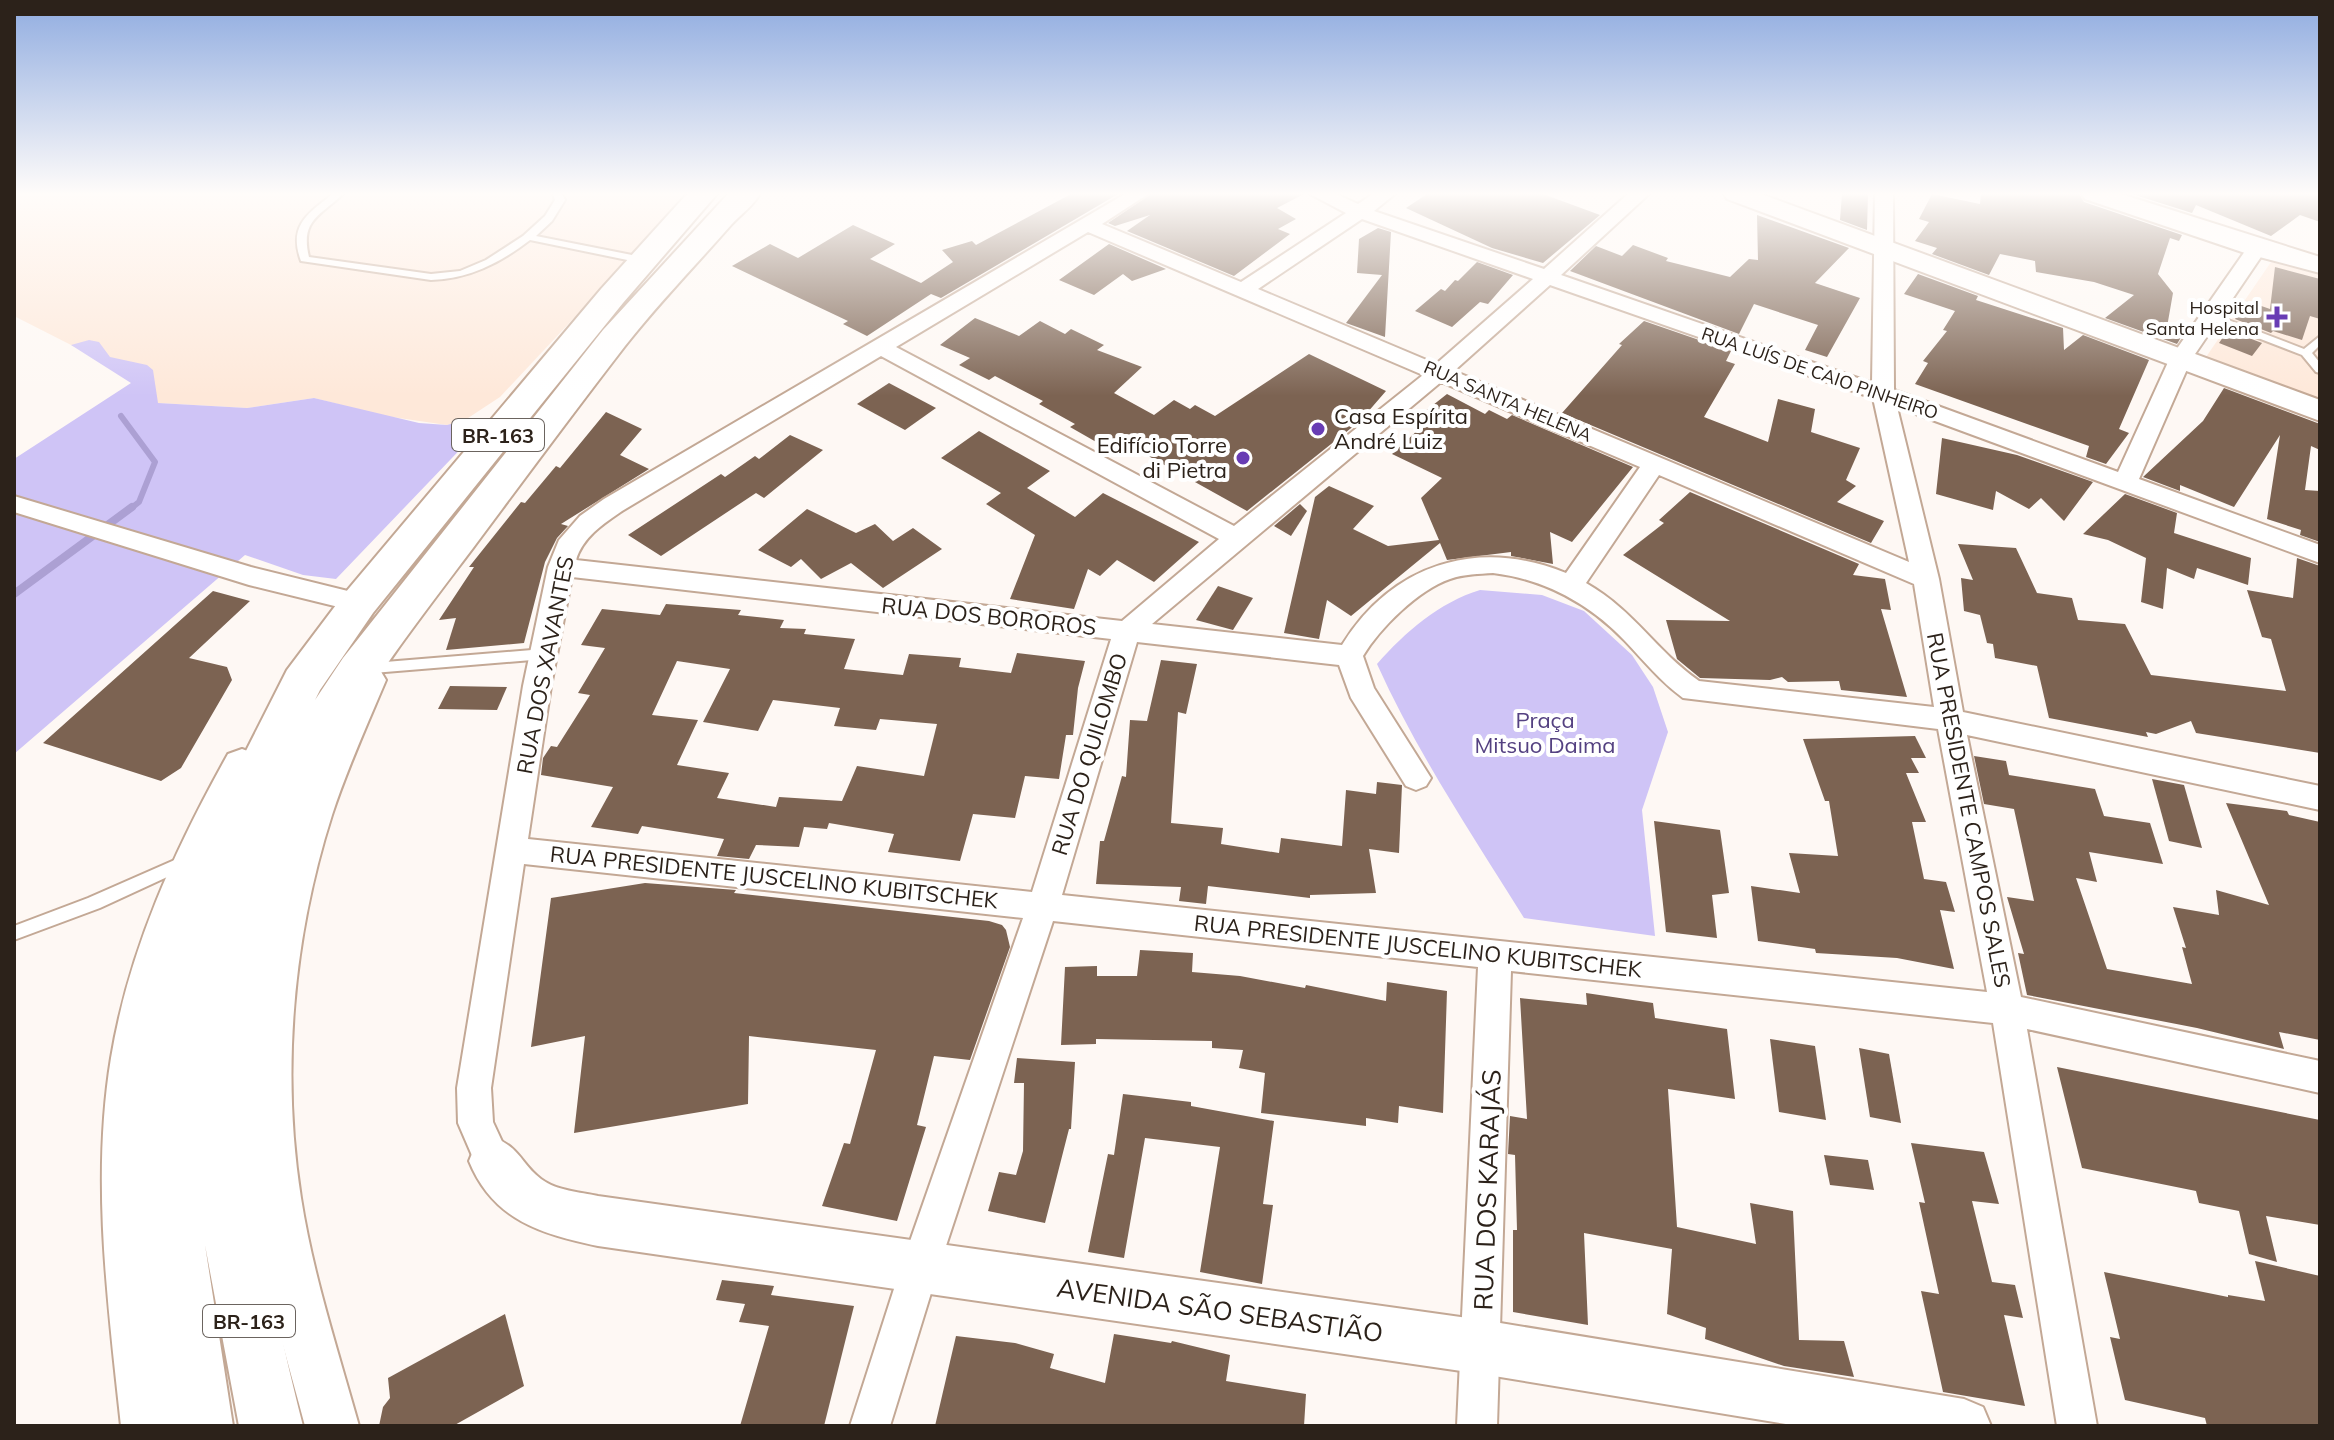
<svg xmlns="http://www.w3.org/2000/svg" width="2334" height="1440" font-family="Mulish,sans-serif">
<rect width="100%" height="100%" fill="#fef8f4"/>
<g fill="#fee8d9">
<path d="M14,194H690L500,397L465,420L447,425L385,416L314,398L247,408L158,403L134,377L14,316Z"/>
<path d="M2271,262L2320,275V404L2204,360Z"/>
</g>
<g fill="#cfc4f6">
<path d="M89,340L99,342L110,357L147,365L153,370L158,403L247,408L314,398L419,423L447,425L465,420L475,425L474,435L336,579L303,575L245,555L14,754V459L131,383L71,345Z"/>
<path d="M1480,590L1542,595L1584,611L1632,655L1653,687L1668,732L1642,810L1655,936L1524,918C1473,836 1417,753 1377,664C1405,632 1440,602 1480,590Z"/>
</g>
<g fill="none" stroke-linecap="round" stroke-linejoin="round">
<path stroke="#aca0d3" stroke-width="6" d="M121,416L155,462L139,502L130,509"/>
<path stroke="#aca0d3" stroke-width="8" d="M14,594L132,507"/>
</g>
<g fill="#7c6352" fill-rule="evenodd">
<path d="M1071,194H1118L941,298L931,294L867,336L843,324L848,321L732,266L770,244L798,258L853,225L895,244L870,259L921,283L953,262L942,250L972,241L976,245Z"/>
<path d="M1151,194H1304L1277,208L1296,219L1278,229L1290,234L1234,276L1127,231L1150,215L1115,226L1108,223Z"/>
<path d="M1427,194H1543L1600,215L1543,263L1492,248L1406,208Z"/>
<path d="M1842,194H1868L1867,230L1840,220Z"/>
<path d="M1932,194L1980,204L1981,194H2079L2084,202L2182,235L2179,241L2170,238L2158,274L2173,293L2167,327L2183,334L2177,344L2105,318L2134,295L2094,282L2036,272L2035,261L2000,254L1989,275L1932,254L1937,248L1915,241L1929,222L1919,219Z"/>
<path d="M2132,194H2320V222L2300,215L2271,236L2196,205L2192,213Z"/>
<path d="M1757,215L1849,248L1815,283L1860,298L1827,357L1805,350L1818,325L1754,304L1739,334L1570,271L1596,246L1622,256L1633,245L1668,258L1666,261L1730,277L1749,259L1758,260Z"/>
<path d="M1378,228L1391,232L1385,337L1346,323L1382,275L1357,273L1359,239Z"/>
<path d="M1109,244L1166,269L1132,281L1123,274L1094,295L1059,280Z"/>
<path d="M1477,262L1513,275L1488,304L1480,302L1452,327L1415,311L1441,289L1445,291L1455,280L1458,281Z"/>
<path d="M2275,267L2320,279V319L2310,316L2302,340L2273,331L2271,333L2235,319L2247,301L2270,309Z"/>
<path d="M1918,274L1978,296L1976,300L2063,328L2064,350L2083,335L2149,360L2119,429L2129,433L2106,464L2086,457L2089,446L1915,384L1928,363L1923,361L1947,331L1943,330L1955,311L1904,294Z"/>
<path d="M975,318L1019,336L1040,321L1065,334L1071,329L1104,345L1097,350L1142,367L1114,393L1154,415L1174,400L1190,409L1195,405L1215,416L1309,354L1386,391L1360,421L1247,511L1116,438L1105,447L1070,427L1075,424L1039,404L1043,401L995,376L989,380L959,365L970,358L940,345Z"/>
<path d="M1644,321L1731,351L1726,361L1735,364L1704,417L1768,442L1778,399L1815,409L1811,432L1860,448L1846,480L1856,486L1837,502L1884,521L1871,543L1562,413L1622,345L1619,344Z"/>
<path d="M2228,330L2262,343L2252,356L2219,343Z"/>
<path d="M889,383L936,408L905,430L857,404Z"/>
<path d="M2224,388L2320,424V450L2311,446L2305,490L2320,491V542L2300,535L2301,530L2267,519L2280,435L2234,507L2180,485V491L2143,477L2203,421Z"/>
<path d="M1447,394L1485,414L1489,410L1507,419L1512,415L1633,467L1572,542L1550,532L1553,564L1511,556V552L1447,560L1440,543L1351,616L1327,600L1319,639L1284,633L1315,497L1329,486L1374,506L1353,529L1388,546L1439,540L1421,498L1442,478L1392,454L1419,429L1409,424Z"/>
<path d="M606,412L642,429L620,455L649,469L561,524L568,526L557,538L545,562L524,643L446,650L456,618L439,620L474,567H469L521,502L525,503L556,466L560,468Z"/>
<path d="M979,431L1050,471L1027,488L1075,517L1103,493L1199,542L1154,582L1117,560L1100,576L1088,569L1074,609L1010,599L1035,535L986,504L1001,493L941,458Z"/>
<path d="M790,435L823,450L764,498L756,493L661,556L628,535L721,474L725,477L755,456L759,459Z"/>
<path d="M1942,438L2017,455L2093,482L2064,521L2041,498L2029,509L1996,491L1993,510L1936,494Z"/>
<path d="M1690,492L1859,564L1853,575L1885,579L1891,610L1881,609L1907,697L1841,690L1839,681L1788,682L1782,677L1770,680L1700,678L1677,659L1666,620L1730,621L1623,555L1664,523L1659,520Z"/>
<path d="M2125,494L2177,513L2174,533L2251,558L2248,585L2197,568L2194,579L2167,568L2163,609L2141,602L2146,558L2108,540L2083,534Z"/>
<path d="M1300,504L1307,511L1291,536L1274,526Z"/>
<path d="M807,509L856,533L875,524L893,541L913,528L942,549L883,588L851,563L821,579L801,559L791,567L758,550Z"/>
<path d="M1958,544L2016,548L2037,593L2072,598L2078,620L2125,624L2151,675L2286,691L2271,639L2262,637L2247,590L2293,598L2297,558L2320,566V753L2196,733L2191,721L2156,734L2146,732L2148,737L2049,718L2037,666L1995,658L1993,644L1987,643L1980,615L1964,611L1961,578L1973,580Z"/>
<path d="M1218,586L1253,598L1233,630L1196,620Z"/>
<path d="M213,591L250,601L189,658L227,667L232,680L181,768L161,781L43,743Z"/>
<path d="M666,604L741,610L738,615L784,620L780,628L806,629L804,634L855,639L844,669L903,675L909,654L961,658L959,667L1011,673L1017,653L1085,661L1078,688L1073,735H1066L1059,779L1025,776L1015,818L973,814L960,861L888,852L894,834L829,823L827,829L804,827L799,847L756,845L749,859L717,856L724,839L642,826L638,834L591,827L613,787L541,775L543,758L551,746L557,747L590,695L578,693L605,648L581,645L602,609L660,615ZM677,661L730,669L703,722L758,731L773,700L840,708L834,726L876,730L880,719L937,724L924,776L857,766L842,801L779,797L776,807L717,798L729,773L677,765L698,720L652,715Z"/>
<path d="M1161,660L1197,664L1186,714L1178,712L1171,823L1223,828L1221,844L1279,853L1281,838L1342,846L1346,790L1376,794L1377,782L1402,785L1399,853L1369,849L1376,893L1310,895V898L1208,886L1206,904L1179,901L1181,887L1096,884L1100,841H1104L1122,776L1126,777L1130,720L1147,721Z"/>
<path d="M450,686L507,687L497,710L438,709Z"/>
<path d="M1915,736L1926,758H1911L1919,773H1906L1926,822H1912L1924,879L1946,882L1955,912L1940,910L1954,969L1897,958L1816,953L1815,949L1758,941L1751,886L1800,893L1789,853L1838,856L1829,801H1825L1803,739Z"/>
<path d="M1974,756L2006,761L2009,775L2095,789L2104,816L2150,823L2163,864L2089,852L2097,882L2076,878L2107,969L2192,984L2182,947L2186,948L2173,907L2219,915L2216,890L2269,905L2226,803L2287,811L2289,815L2320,822V1040L2279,1032L2284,1049L2197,1028L2027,995L2018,953L2024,954L2007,897L2034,901L2014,809L1984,804Z"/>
<path d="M2152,779L2184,785L2202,848L2169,841Z"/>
<path d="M1654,821L1720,830L1729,893L1712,895L1717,938L1666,932Z"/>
<path d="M645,883L736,890L734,893L989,921L1002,925L1006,930L1010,947L970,1060L934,1056L917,1125L926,1127L897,1221L822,1206L844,1143L850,1144L876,1050L749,1036L748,1104L574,1133L585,1036L531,1047L551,898Z"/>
<path d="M1140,950L1193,953L1192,972L1240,976L1305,988L1306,985L1386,1001L1387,982L1447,991L1443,1113L1399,1106L1398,1123L1366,1118V1126L1261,1113L1265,1073L1239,1068L1243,1050L1212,1048V1041L1096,1039V1044L1061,1045L1065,967L1097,966V976H1137Z"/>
<path d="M1586,993L1653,1003L1655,1018L1727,1029L1735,1099L1668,1089L1677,1227L1756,1244L1750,1203L1793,1211L1799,1340L1844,1341L1854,1377L1784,1366L1705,1339L1706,1328L1667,1314L1672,1249L1584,1233L1588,1325L1513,1312V1230H1517L1515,1155L1508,1154L1510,1116L1527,1119L1520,998L1587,1005Z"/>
<path d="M1770,1039L1815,1046L1826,1120L1779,1112Z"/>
<path d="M1859,1048L1889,1054L1901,1123L1870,1117Z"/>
<path d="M1017,1058L1075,1062L1071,1129H1069L1045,1223L988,1211L999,1172L1016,1175L1023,1151L1024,1083H1014Z"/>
<path d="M2057,1067L2320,1120V1225L2266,1216L2277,1262L2249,1254L2239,1211L2199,1203L2196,1191L2082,1168Z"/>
<path d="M1123,1094L1191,1102V1106L1274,1121L1263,1204L1273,1205L1262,1284L1200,1272L1220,1147L1145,1138L1124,1258L1088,1252L1108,1154L1114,1155Z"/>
<path d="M1911,1143L1984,1152L1999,1204L1972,1201L1992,1282L2015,1285L2023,1318L2004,1315L2025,1406L1943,1392L1921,1291L1939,1294L1919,1202L1925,1203Z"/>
<path d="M1824,1155L1868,1160L1874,1190L1830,1185Z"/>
<path d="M2255,1261L2320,1276V1426H2207L2205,1418L2125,1400L2110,1337L2120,1339L2104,1272L2228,1297V1295L2265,1301Z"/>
<path d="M722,1280L774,1286L771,1295L854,1306L824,1426H740L769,1326L739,1322L745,1304L716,1300Z"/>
<path d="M505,1314L524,1386L453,1426H379L383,1407L390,1398L388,1378Z"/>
<path d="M1114,1334L1171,1343L1172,1341L1230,1355L1226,1381L1306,1394L1304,1426H935L956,1336L1015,1343L1054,1354L1050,1368L1105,1383Z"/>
</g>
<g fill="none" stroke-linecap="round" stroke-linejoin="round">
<g stroke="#c3a895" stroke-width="4">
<g id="lane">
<path d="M333,194H343C320,216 300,220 309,257L431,274L460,271L486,260L523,236L545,216L555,200L553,194H562L565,200L552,221L536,236L642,257L647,260L642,263L530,240C500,263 469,279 431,280L301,261C288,226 307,214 333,194Z"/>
<path d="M2210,313L2304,349L2320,336V345L2312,353L2320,363V373L2316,372L2302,355L2206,318V314Z"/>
<path d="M544,649L551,654L544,659L373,673L366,668L373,663Z"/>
<path d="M186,855L191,856L194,861L191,866L100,908L14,940V926L88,898Z"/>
</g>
</g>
<g stroke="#c3a895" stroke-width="4">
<g id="street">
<path d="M1125,194H1148L1102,224L1241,282L1346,213L1310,194H1336L1358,204L1373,194H1395L1374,211L1544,269L1628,194H1649L1561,275L1872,383L1875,194H1893L1894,390L2118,472L2169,360L2250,244H2264L2267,248L2191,360L2139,479L2320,545V563L1897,407L1939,579L1963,712L2320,786V810L1967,735L2021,997L2320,1061V1093L2027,1029L2097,1426H2057L1993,1023L1511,971L1497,1426H1457L1478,967L1053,921L939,1267L890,1426H850L901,1267L1023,918L524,864L491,1088L493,1122L511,1161L506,1174L493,1179L480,1174L458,1123L457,1088L523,686L548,567L559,540L580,516L604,499ZM1362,219L1533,279L1436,364L1258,289ZM1088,232L1423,375L1234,526L896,347ZM1550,285L1873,398L1909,562L1454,371ZM881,356L1219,539L1122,621L576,560C583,537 603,524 622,511ZM1441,382L1640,467L1566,573C1478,537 1392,564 1342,645L1152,624ZM1659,475L1914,584L1934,707L1699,681C1656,651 1635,611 1586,583ZM1493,573C1544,579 1590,604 1625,641C1645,662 1660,681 1683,698L1938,729L1987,992L1062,895L1137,642L1339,665L1351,698L1406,786L1416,790L1426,786L1431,778L1374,688L1363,656C1380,628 1418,590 1450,579C1464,574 1479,574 1493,573ZM572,577L1111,639L1032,892L528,839L551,686Z"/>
<path d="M14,496L251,567L368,596L372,603L368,610L359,612L249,585L14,512Z"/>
</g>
</g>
<g stroke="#c3a895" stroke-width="4">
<g id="secondary">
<path d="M1724,194H1761L2320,400V421L1727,199Z"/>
<path d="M2082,194H2121L2320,257V273L2248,254L2085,199Z"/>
<path d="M367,666L380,670L386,680C367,725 347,769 332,815C293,937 281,1071 301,1198C313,1275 338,1351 359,1426H305C285,1350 261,1274 251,1196C235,1068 250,936 292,814C308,768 329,724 348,680L354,670Z"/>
<path d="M242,749L256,754L262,765C220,845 183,925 165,1014C136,1150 158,1290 175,1426H121C108,1305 91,1179 111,1058C129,949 175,849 228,754Z"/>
<path d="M493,1137C521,1148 521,1164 541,1179C557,1191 580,1192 598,1196L1482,1320L1964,1399L1983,1407L1991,1426H1798L1482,1374L598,1246C541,1234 493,1220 469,1161L476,1144Z"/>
</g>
</g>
<g stroke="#c3a895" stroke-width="4">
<path id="highway" d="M687,194H717L623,303L373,613L320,690L315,700L343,658L603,330L728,194H760C753,206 741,214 731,225C696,265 658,304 625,346C573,413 523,481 473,548C381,670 289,785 261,940C231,1103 263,1268 303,1426H239L205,1245L233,1426H169L147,1248L143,1153L149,1028L165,942L187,878L216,810L287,670L345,593L601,289Z"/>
</g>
<use href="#lane" fill="#fff" fill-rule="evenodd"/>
<use href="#street" fill="#fff" fill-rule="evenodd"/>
<use href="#secondary" fill="#fff" fill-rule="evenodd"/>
<use href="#highway" fill="#fff" fill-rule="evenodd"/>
</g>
<linearGradient id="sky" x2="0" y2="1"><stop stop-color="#90ace0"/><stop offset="0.49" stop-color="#fffcfa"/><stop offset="1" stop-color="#fffcfa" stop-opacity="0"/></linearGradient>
<rect width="2334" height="396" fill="url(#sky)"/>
<g fill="#683cb4" stroke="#fff" stroke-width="3">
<path d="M2273 305h8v8h8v8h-8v8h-8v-8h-8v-8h8z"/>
<circle cx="1318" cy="429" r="8"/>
<circle cx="1243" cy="458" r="8"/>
</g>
<g text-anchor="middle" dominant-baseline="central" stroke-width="8" stroke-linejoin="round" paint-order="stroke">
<g font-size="18" fill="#2c221a" stroke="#fff" text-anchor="end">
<text x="2259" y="307">Hospital<tspan x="2259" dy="21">Santa Helena</tspan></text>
</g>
<g font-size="18" fill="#2c221a" stroke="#fff">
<text transform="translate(1820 373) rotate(19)">RUA LUÍS DE CAIO PINHEIRO</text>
<text transform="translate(1508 401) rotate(23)">RUA SANTA HELENA</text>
</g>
<g fill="#fff" stroke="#6b645f" stroke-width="2">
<rect x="452" y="419" width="92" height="32" rx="6"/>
<rect x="203" y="1305" width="92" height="32" rx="6"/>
</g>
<g font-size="20" font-weight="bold" fill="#2c221a">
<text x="498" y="435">BR-163</text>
<text x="249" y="1321">BR-163</text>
</g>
<g font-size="22" fill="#2c221a" stroke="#fff" text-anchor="start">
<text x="1334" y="416">Casa Espírita<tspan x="1334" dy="25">André Luiz</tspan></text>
<text x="1227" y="445" text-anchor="end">Edifício Torre<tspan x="1227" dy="25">di Pietra</tspan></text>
</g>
<g font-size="22" fill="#2c221a" stroke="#fff">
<text transform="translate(989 616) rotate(6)">RUA DOS BOROROS</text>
<text transform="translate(545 665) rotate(-79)">RUA DOS XAVANTES</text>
<text transform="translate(1089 754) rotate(-73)">RUA DO QUILOMBO</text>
<text transform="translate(1969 810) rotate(79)">RUA PRESIDENTE CAMPOS SALES</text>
<text transform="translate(774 877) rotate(6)">RUA PRESIDENTE JUSCELINO KUBITSCHEK</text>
<text transform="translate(1418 946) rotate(6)">RUA PRESIDENTE JUSCELINO KUBITSCHEK</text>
</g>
<g font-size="22" fill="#544181" stroke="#fff">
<text x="1545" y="720">Praça<tspan x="1545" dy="25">Mitsuo Daima</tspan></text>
</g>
<g font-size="26" fill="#2c221a" stroke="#fff">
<text transform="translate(1487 1190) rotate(-88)">RUA DOS KARAJÁS</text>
<text transform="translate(1220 1310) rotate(8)">AVENIDA SÃO SEBASTIÃO</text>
</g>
</g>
<rect width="2334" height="1440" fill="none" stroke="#2c221a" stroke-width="32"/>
</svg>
